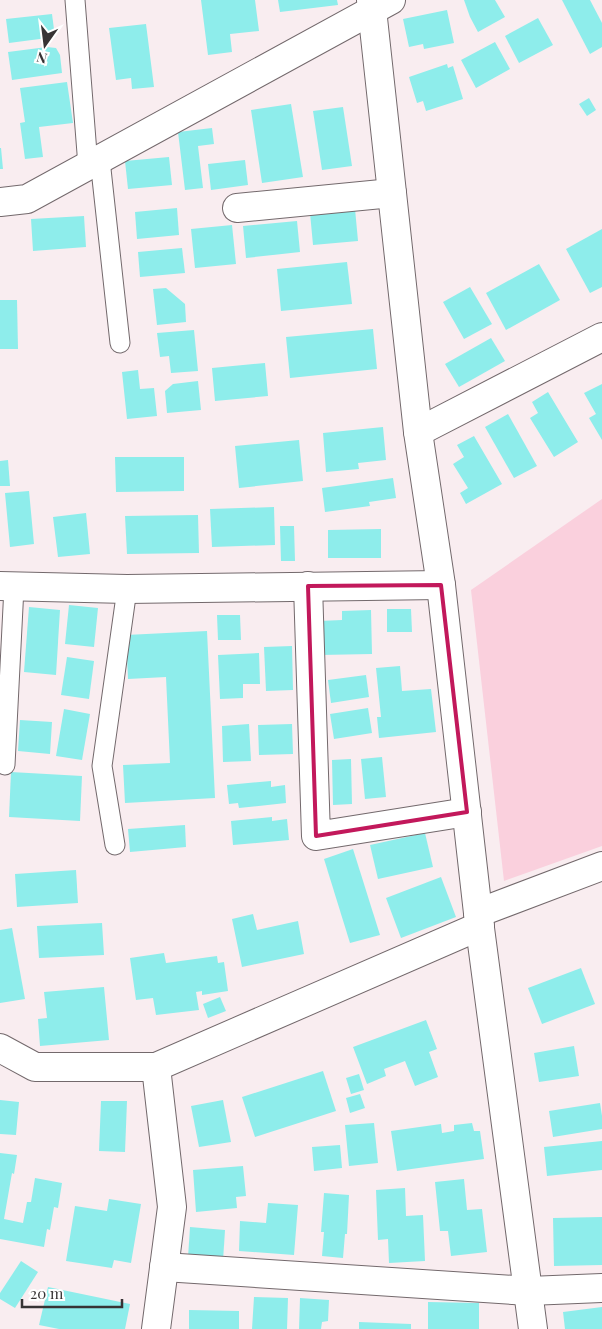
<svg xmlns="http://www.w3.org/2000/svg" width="602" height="1329" font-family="'Playfair Display',serif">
<rect width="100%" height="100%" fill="#f9edf0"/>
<path fill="#fad0dd" d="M602,499V846L504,881L471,590Z"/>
<g fill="#8eedeb">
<path d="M201,0H255L259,31L230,34L232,52L208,55Z"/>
<path d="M278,0H337L338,5L280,12Z"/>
<path d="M464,0H495L505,17L478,32L470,17Z"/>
<path d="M562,0H590L602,23V47L590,54Z"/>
<path d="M447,10L454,43L424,49L423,44L409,47L403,19Z"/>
<path d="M52,14L55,37L9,43L6,19Z"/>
<path d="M538,18L553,45L519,63L505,36Z"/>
<path d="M146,24L154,87L132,89L131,78L116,80L109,28Z"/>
<path d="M495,42L510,69L476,88L461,60Z"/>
<path d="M47,47L56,48L60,55L62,73L12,80L8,52Z"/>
<path d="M447,64L448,68L453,66L463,99L426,111L423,101L417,103L409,77Z"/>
<path d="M67,82L73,123L39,127L43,157L25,159L20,123L25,122L20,88Z"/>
<path d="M589,98L596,110L587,116L579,104Z"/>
<path d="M291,104L303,177L262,183L251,110Z"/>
<path d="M343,107L352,166L322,170L313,111Z"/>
<path d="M212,128L214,144L198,146L203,188L185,190L178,132Z"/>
<path d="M0,148H1L3,169H0Z"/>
<path d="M169,157L172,185L128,189L125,161Z"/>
<path d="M245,160L248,185L211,190L208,164Z"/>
<path d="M177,208L179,235L137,239L135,212Z"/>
<path d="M355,209L358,241L313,245L310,213Z"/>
<path d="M84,216L86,247L33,251L31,219Z"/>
<path d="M297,221L300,252L246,258L243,226Z"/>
<path d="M232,225L236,264L195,268L191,229Z"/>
<path d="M602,229V287L590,293L566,249Z"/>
<path d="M182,248L185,273L140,277L138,252Z"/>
<path d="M347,262L352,304L281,311L277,269Z"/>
<path d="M539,264L560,300L506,330L486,293Z"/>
<path d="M470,287L492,324L464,339L443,302Z"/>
<path d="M166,288L185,304L186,322L157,325L153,289Z"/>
<path d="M0,300H17L18,349H0Z"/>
<path d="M373,329L377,369L290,378L286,337Z"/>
<path d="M194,330L198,371L171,373L169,356L160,357L157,333Z"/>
<path d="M491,338L505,361L459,387L445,364Z"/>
<path d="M265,363L268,396L215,401L212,368Z"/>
<path d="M138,370L140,389L154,388L157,416L127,419L122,372Z"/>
<path d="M198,381L201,410L167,413L165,391L173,384Z"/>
<path d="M602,384V440L589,418L596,414L584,393Z"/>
<path d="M548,392L578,442L554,457L530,418L538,413L532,402Z"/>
<path d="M508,414L537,466L514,478L485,427Z"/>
<path d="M383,427L386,460L358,463L359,469L326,472L323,433Z"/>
<path d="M474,436L502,484L466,504L460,493L468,488L453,464L464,457L457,445Z"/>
<path d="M299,440L303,481L239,488L235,446Z"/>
<path d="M115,457H184V491L116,492Z"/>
<path d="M8,460L10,486H0V461Z"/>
<path d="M393,478L396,498L369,502L370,506L325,512L322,488Z"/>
<path d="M29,491L34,544L10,547L5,493Z"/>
<path d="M274,507L275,545L212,547L210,509Z"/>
<path d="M86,513L90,554L58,557L53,517Z"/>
<path d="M198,515L199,553L127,554L125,516Z"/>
<path d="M280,526H294L295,561H281Z"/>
<path d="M381,529V558H328V530Z"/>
<path d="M69,605L98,608L94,647L65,644Z"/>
<path d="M29,607L60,610L56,675L24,672Z"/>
<path d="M387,609H411L412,632H387Z"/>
<path d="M371,610L372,654L320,655L319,621L342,620V611Z"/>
<path d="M217,615H240L241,640H218Z"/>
<path d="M207,631L215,798L125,803L123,765L170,763L166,677L128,679L126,635Z"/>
<path d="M292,646L293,690L266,691L264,647Z"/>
<path d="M259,653L260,684H243V698L220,699L218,655Z"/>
<path d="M67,657L94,661L89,699L61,695Z"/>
<path d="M400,666L402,691L431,689L436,732L379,738L377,717H381L376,668Z"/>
<path d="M366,675L369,697L331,703L328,680Z"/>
<path d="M368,708L372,733L334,739L330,714Z"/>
<path d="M64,709L90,714L82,760L56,756Z"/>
<path d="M20,720L52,722L50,754L18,751Z"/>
<path d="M249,724L251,761L223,762L222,726Z"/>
<path d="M292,724L293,754L259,755L258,725Z"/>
<path d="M382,757L386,797L365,799L361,759Z"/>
<path d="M351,759L352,804L333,805L332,760Z"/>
<path d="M11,772L82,776L80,821L9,817Z"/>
<path d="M271,781V787L285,785L286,803L239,808L238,803L229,804L227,785Z"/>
<path d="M272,817V821L287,819L289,840L233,845L231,821Z"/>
<path d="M185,825L186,847L130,852L128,829Z"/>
<path d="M425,833L433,867L378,879L370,845Z"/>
<path d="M353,849L380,935L350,943L324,859Z"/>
<path d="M76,870L78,903L17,907L15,874Z"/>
<path d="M441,877L456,917L401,938L386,898Z"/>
<path d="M253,914L257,930L298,921L304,954L242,967L232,919Z"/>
<path d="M102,923L104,955L39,958L37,926Z"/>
<path d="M12,928L25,999L0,1003V930Z"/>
<path d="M164,953L166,963L217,956L218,963L224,962L228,991L202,995V991L196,992L199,1010L156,1015L153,998L136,1000L130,958Z"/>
<path d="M581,968L595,1004L542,1024L528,988Z"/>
<path d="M104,987L109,1040L40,1046L38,1019L47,1018L44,992Z"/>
<path d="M220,997L226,1011L208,1018L203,1004Z"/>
<path d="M426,1020L437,1049L429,1052L438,1077L415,1086L405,1061L384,1069L386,1076L367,1084L353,1047Z"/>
<path d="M574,1046L579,1076L539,1082L534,1053Z"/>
<path d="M323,1071L336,1111L255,1137L242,1097Z"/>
<path d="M359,1074L364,1090L351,1094L346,1078Z"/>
<path d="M360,1094L365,1108L350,1113L346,1098Z"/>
<path d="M0,1100L19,1102L16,1135L0,1134Z"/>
<path d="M223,1100L231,1142L199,1147L191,1106Z"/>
<path d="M101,1101H127L125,1152L99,1151Z"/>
<path d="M600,1103L602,1116V1129L553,1137L549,1111Z"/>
<path d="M374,1123L378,1163L349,1166L345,1125Z"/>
<path d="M472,1123L474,1131H480L484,1159L397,1171L391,1131L441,1124L442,1133L454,1131V1125Z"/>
<path d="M602,1141V1170L547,1176L544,1147Z"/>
<path d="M340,1145L342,1168L314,1171L312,1147Z"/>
<path d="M0,1153L17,1155L14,1174L12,1173L4,1219L23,1223L27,1202H31L35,1178L62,1183L58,1208L54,1207L50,1230L47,1229L44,1247L0,1239Z"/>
<path d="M243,1166L246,1196L236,1197L237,1208L196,1212L193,1170Z"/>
<path d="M464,1179L467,1210L482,1209L487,1252L451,1256L448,1231H440L435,1182Z"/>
<path d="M405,1188L406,1216L423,1215L425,1261L389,1263L388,1239L378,1240L376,1190Z"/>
<path d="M324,1193L349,1195L347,1234H345L343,1258L322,1256L324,1232H321Z"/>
<path d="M109,1199L141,1204L131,1263L114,1260L112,1268L66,1261L75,1206L107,1211Z"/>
<path d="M268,1203L298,1205L294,1255L239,1251L240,1221L266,1223Z"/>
<path d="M602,1217V1265L554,1266L553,1218Z"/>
<path d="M190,1227L225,1230L223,1261L188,1258Z"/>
<path d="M21,1261L38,1272L15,1308L0,1299V1293Z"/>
<path d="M48,1287L130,1304L125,1329H59L39,1325Z"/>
<path d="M254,1297L288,1298L287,1329H252Z"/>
<path d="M300,1298L329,1300L328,1321L322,1322L321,1329H299Z"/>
<path d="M428,1302L479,1303V1329H428Z"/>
<path d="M602,1307V1329H565L563,1312Z"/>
<path d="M189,1310L239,1311V1329H189Z"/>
<path d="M359,1322L411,1324V1329H359Z"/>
</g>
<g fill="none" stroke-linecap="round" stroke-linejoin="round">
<g stroke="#73696c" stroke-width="21">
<g id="service">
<path d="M75,0L88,166"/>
<path d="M100,160L120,343"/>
<path d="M5,765L14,587"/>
<path d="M115,845L102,766L127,589"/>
</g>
</g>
<g stroke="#73696c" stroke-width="30">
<g id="minor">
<path d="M0,202L27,199L391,0"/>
<path d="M237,208L392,193"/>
<path d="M418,432L602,337"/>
<path d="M0,586L127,589L441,585"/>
<path d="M308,586L316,836L467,812"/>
<path d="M478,913L602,866"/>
<path d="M0,1048L35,1067H156L480,926"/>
<path d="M164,1267L529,1291L602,1288"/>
<path d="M156,1329L172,1207L156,1067"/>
</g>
</g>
<g stroke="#73696c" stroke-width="30">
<path id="tertiary" d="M371,0L418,432L441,585L478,913L533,1329"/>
</g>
<use href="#service" stroke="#fff" stroke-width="19"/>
<use href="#minor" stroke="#fff" stroke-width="28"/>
<use href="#tertiary" stroke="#fff" stroke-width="28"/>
</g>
<path fill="none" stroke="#c2185b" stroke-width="4" stroke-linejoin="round" d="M441,585L467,812L316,836L308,586Z"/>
<g transform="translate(45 45) rotate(194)" stroke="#ffffff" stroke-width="4" paint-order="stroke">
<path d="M0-4L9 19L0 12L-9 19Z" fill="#373334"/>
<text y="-8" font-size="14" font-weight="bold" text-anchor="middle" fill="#373334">N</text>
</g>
<path d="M22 1299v8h100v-8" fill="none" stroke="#373334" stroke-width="2.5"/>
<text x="30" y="1299" font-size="15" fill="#373334" stroke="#ffffff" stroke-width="4" paint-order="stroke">20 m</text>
</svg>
